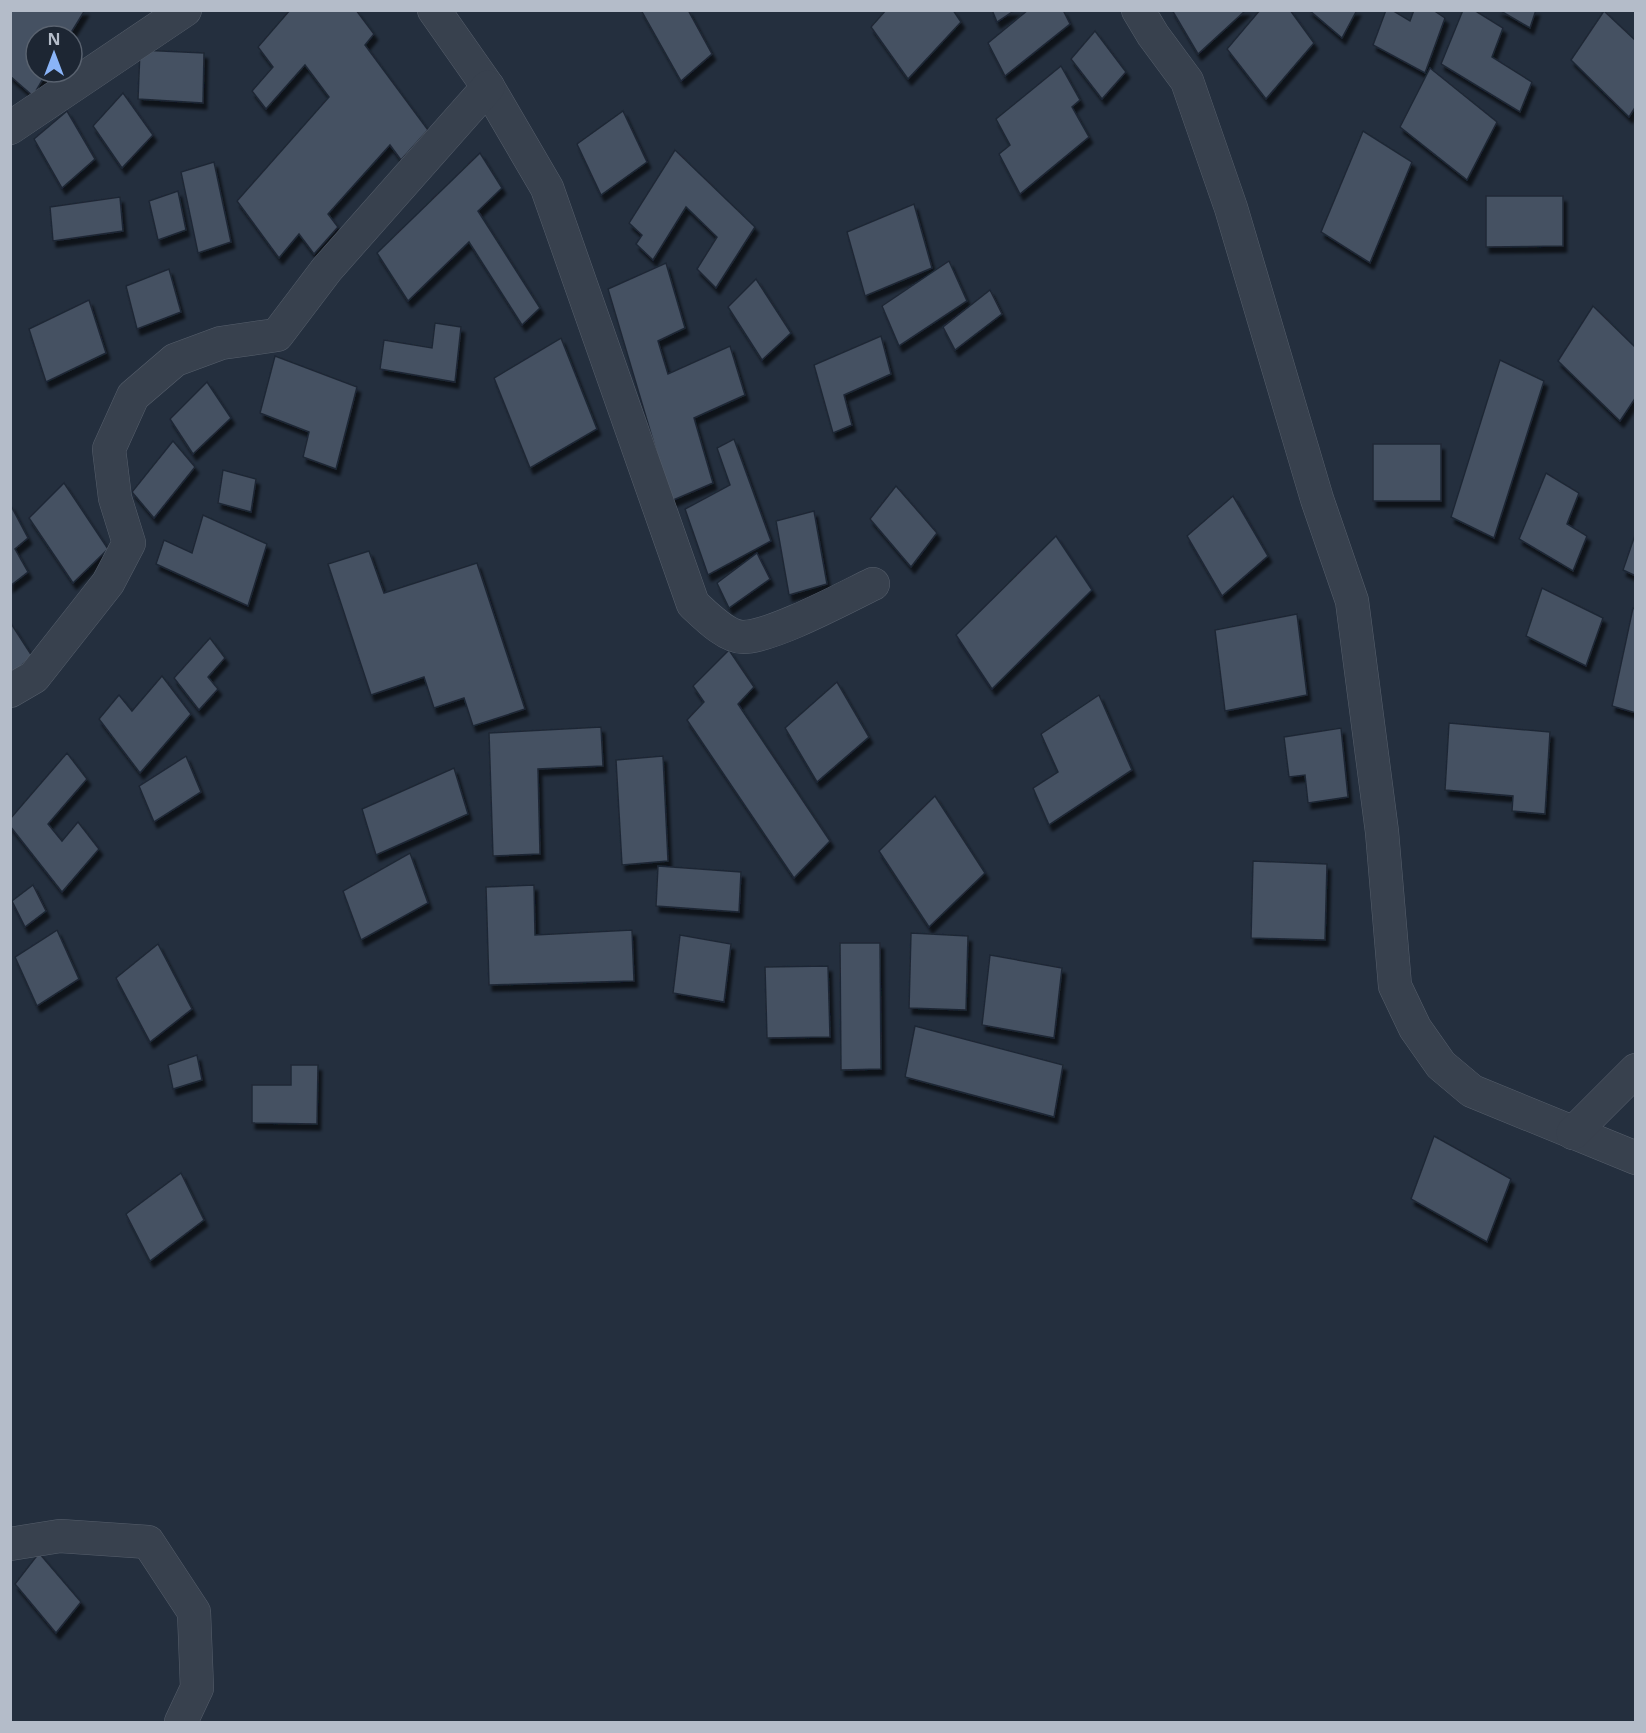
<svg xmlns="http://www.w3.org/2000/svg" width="1646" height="1733" font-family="'Open Sans',sans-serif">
<defs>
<filter id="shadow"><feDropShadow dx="3.5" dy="6" stdDeviation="1.5" flood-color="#0009"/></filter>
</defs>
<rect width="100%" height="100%" fill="#242f3e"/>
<g fill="#455162" stroke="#1f2835" stroke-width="1.5" filter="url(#shadow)">
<path d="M10,10H85L69,36H36V72H47L33,96L10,76Z"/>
<path d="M290,10H356L374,34L365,45L428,130L401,160L390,145L328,214L338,227L314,254L299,234L279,258L237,201L329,97L305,65L266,109L252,91L273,67L258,47Z"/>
<path d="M641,10H688L712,54L681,81Z"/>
<path d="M886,10H953L961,22L908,79L871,27Z"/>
<path d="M992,10H1015L997,22Z"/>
<path d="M1028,10H1063L1070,24L1005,76L988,43Z"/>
<path d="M1172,10H1246L1198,54Z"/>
<path d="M1260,10H1290L1314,43L1266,99L1227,49Z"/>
<path d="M1309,10H1357L1342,38Z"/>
<path d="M1386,10H1392L1410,21L1414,10H1433L1445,18L1425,73L1373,45Z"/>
<path d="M1463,10H1474L1503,28L1492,57L1532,82L1520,112L1441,64Z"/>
<path d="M1499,10H1536L1530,28Z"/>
<path d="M1604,11L1636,41V106L1629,117L1571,60Z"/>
<path d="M1095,31L1126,72L1102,99L1071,59Z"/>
<path d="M140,50L204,53L203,103L138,99Z"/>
<path d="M1061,66L1080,100L1072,107L1089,137L1020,194L999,154L1010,145L996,119Z"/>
<path d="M1430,68L1497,122L1467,180L1400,127Z"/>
<path d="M123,93L153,135L122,168L93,126Z"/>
<path d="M67,111L95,159L62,188L34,139Z"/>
<path d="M623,111L647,162L601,195L577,144Z"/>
<path d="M1363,131L1412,162L1370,263L1321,232Z"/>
<path d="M675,150L755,227L716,288L697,269L717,237L686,207L653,260L636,244L642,235L629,223Z"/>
<path d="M480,153L502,188L478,211L540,308L522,325L469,242L408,301L377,253Z"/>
<path d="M214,162L231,242L198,253L181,172Z"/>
<path d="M178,191L186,230L158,240L149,201Z"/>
<path d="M1486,196H1563V246L1486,247Z"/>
<path d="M120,197L123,231L53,241L50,207Z"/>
<path d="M914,204L932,268L865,296L847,232Z"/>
<path d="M949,261L967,301L899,346L882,306Z"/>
<path d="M666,263L685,328L658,341L668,374L730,346L745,395L694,418L713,483L671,501L608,289Z"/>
<path d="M169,269L181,312L137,329L126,286Z"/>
<path d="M756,279L791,333L762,360L728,307Z"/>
<path d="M990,290L1002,314L955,350L943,327Z"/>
<path d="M89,300L106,353L46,382L29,329Z"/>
<path d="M1593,306L1636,348V397L1620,421L1558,361Z"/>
<path d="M435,323L461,327L455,382L380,369L384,340L432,348Z"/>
<path d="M881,336L891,374L844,395L852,425L833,433L814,365Z"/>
<path d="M561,338L597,429L530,468L494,378Z"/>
<path d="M275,356L357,387L336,469L303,457L309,432L260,413Z"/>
<path d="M1500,360L1544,381L1494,538L1451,517Z"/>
<path d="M207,382L231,418L193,454L170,419Z"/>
<path d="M734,439L771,541L708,575L685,509L730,485L717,448Z"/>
<path d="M173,441L195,467L154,518L132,492Z"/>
<rect x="1373" y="444" width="68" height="57"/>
<path d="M223,470L256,479L251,512L218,503Z"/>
<path d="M1546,473L1579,493L1567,524L1587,536L1573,571L1519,539Z"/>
<path d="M64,483L108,549L73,583L29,518Z"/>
<path d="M896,486L937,533L911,567L870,519Z"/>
<path d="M1233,496L1268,556L1222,596L1187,536Z"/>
<path d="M10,504L28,538L15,549L28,572L10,586Z"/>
<path d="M814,511L827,584L789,595L776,521Z"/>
<path d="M203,515L267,544L248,606L156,564L164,540L192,553Z"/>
<path d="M1635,535H1636V576L1623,570Z"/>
<path d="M1056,536L1092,590L992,689L956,635Z"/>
<path d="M369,551L384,593L477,563L525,709L473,726L464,698L434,708L424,677L371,695L328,564Z"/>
<path d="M757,553L770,579L729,608L717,583Z"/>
<path d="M1542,588L1603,618L1586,666L1526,636Z"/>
<path d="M1633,608L1636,609V713L1612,706Z"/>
<path d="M1297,614L1307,695L1225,711L1215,630Z"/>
<path d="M12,625L32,656L10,676V627Z"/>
<path d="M210,638L225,658L208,677L218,689L199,710L174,678Z"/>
<path d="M729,650L754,687L738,704L830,841L794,878L687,720L704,702L693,686Z"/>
<path d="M162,676L191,714L140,773L99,719L119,695L132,711Z"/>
<path d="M837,682L869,737L817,782L785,728Z"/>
<path d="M1099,695L1132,770L1049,825L1033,788L1058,772L1041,734Z"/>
<path d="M1449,723L1550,732L1545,814L1512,811L1513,796L1445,790Z"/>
<path d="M601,727L603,766L538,769L540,854L493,856L489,733Z"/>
<path d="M1341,728L1348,797L1308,803L1305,775L1289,777L1284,737Z"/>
<path d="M67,753L87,779L48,824L62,841L78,822L99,849L62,892L10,826V819Z"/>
<path d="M186,756L201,792L154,822L139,786Z"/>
<path d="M663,756L668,861L622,865L616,760Z"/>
<path d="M454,768L468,814L376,855L362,809Z"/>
<path d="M935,796L985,873L929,927L879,851Z"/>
<path d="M410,853L428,903L361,940L343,891Z"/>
<path d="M1253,861L1327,864L1325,940L1251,938Z"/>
<path d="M658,866L741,872L739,912L656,906Z"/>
<path d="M33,885L46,911L25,927L12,901Z"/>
<path d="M534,885L535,935L632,930L634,981L489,985L486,887Z"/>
<path d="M57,930L79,979L37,1006L15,957Z"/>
<path d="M911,933L968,936L966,1010L909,1008Z"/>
<path d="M680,935L731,944L724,1002L673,993Z"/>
<path d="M840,943H880L881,1069L841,1070Z"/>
<path d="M158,944L192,1009L150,1042L116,978Z"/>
<path d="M990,955L1062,968L1054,1038L982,1025Z"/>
<path d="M828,966L830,1037L767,1038L765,967Z"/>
<path d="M915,1026L1063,1065L1054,1117L905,1077Z"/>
<path d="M197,1055L202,1080L173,1089L168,1065Z"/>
<path d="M291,1065H318L317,1124L252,1123V1085H291Z"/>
<path d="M1434,1136L1511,1179L1487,1242L1411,1199Z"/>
<path d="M181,1173L204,1220L150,1261L126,1214Z"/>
<path d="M39,1553L81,1602L56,1633L15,1584Z"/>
</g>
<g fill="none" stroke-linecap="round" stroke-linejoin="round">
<g stroke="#565f6c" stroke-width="34">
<g id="minor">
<path d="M434,10L488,87L547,188L693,604C705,615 726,637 743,637C772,637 844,598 873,584"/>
<path d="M1138,10L1153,35L1187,81L1231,208L1317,499L1352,601L1382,832L1395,986L1415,1028L1441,1065L1472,1091L1636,1158"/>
<path d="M10,128L185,10"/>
<path d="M10,691L34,677L108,583L129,543L115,498L109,449L133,396L175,360L221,343L277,335L327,269L488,87"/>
<path d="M1573,1133L1636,1070"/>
<path d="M10,1544L60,1536L148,1542L194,1612L197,1688L181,1722"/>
</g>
</g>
<use href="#minor" stroke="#38414e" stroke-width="33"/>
</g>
<rect width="1646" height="1733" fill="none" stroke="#b4bcc9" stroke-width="24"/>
<g transform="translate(54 54)"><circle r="28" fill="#1d2633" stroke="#59626f" stroke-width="1.5"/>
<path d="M0-4.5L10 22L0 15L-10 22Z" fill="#8ab4f8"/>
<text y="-9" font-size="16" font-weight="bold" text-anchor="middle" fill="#b4bcc9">N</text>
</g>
</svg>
